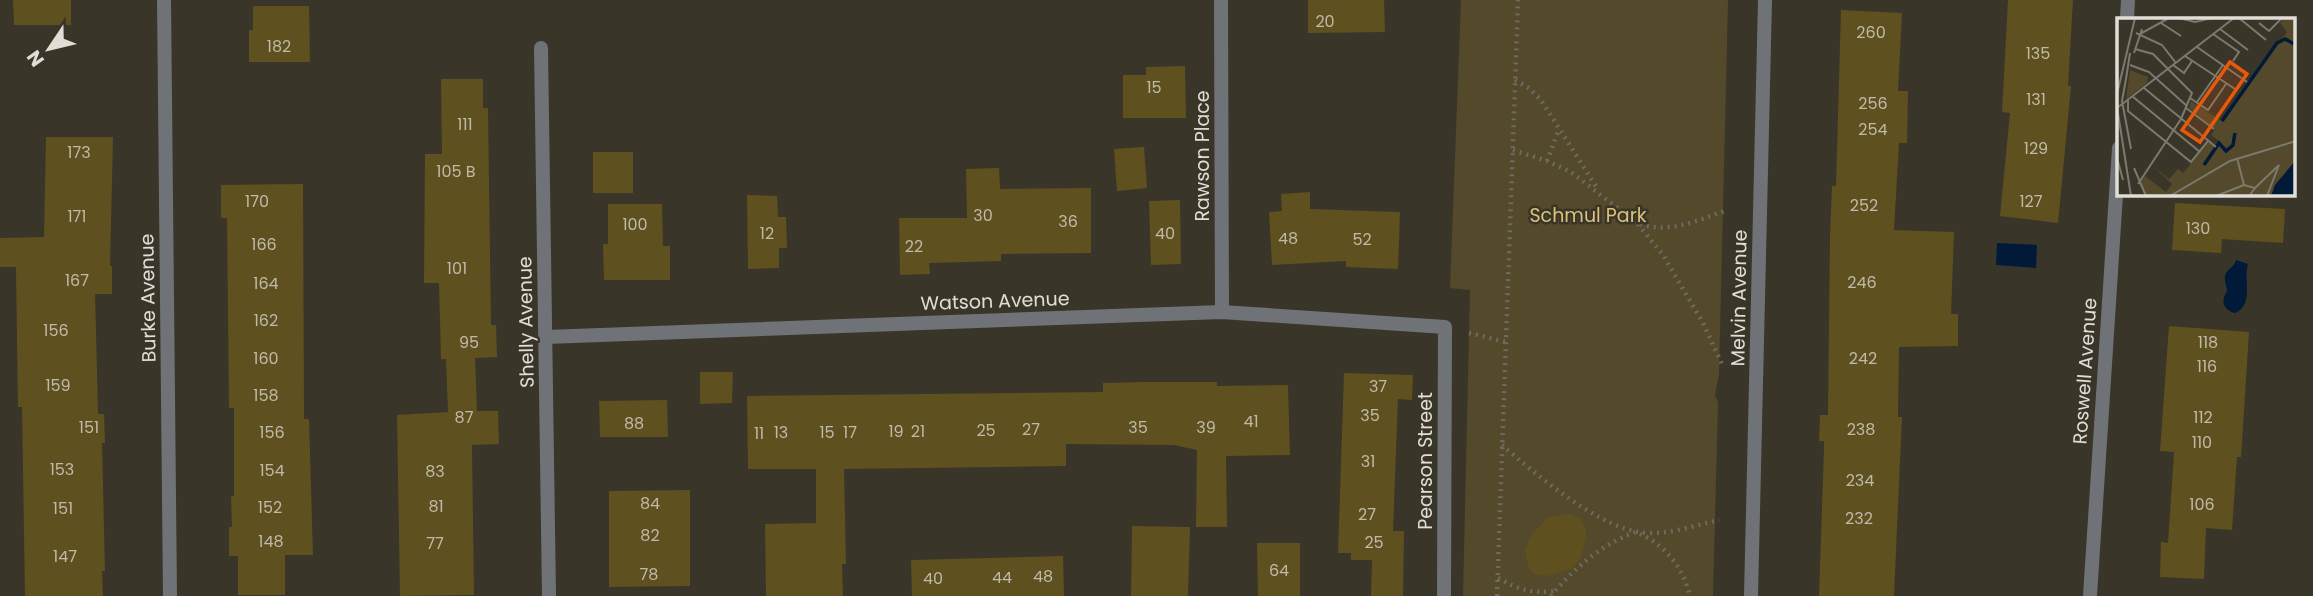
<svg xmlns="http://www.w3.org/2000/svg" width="2313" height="596" font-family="Poppins,sans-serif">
<rect width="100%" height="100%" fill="#393529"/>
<path fill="#54492a" d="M1461,0H1728L1719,374L1715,395L1718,403L1713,596H1463L1470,290L1450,288Z"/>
<g fill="#001a38">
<path d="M1997,243L2037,245L2036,268L1996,265Z"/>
<path d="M2236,260L2248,264C2243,280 2255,304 2235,313C2224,310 2220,302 2227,291C2227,287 2224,281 2225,276C2226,269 2234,268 2236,260Z"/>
</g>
<g fill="#5f5020">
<path d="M13,0H71V25H14Z"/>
<path d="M1308,0H1384L1385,32L1308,33Z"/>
<path d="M2008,0H2073L2068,86H2071L2058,223L2000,216L2010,113L2002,112Z"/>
<path d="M253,6H309L310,62H249V30H253Z"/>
<path d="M1841,10L1902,13L1898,91H1908L1907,143H1899L1894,230L1954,232L1951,314H1958V346L1899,347L1898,417H1902L1894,596H1819L1824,449V441H1819L1820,415H1828L1830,235L1832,186H1836Z"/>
<path d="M1185,66L1186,118H1123V75H1146V67Z"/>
<path d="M441,79H483V108H488L491,325H496L497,357L475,358L477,411H498L499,444L472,445L474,595L400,596L397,415L448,412L446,359H441L439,283H424L425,154H442Z"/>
<path d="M46,137H113L110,266H112V294H95L98,414H104L105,443H102L105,571H102L103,596H25L22,407H18L16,267H0V238L44,237Z"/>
<path d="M1144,147L1147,188L1117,191L1114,149Z"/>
<rect x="593" y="152" width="40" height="41"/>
<path d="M999,168L1000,189L1091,188V253L1001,254V261L929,263L930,274L900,275L899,218H967L966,169Z"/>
<path d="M303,184L304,419H309L313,555H285V595H238V556H229V527H232L231,496H234V408H229L227,218H221V185Z"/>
<path d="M1310,192V209L1400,212L1398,269L1346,267V261L1272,265L1269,212L1282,211L1281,194Z"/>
<path d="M747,195L777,196L778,217H786L787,248H779V268L748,269Z"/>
<path d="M1180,200L1181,264L1151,265L1149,201Z"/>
<path d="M2175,203L2285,209L2283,243L2222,239L2221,253L2172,250Z"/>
<path d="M608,204H662L663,246H670V280H604L603,244H608Z"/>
<path d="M2169,326L2249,332L2241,457H2237L2232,530L2206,528L2204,579L2160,577L2161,542L2168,543L2174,452L2160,451Z"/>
<path d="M700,372H733L732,403L700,404Z"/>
<path d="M1344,373L1413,375L1412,400L1398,399L1393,531H1404L1403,596H1371L1372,560H1351V553H1338Z"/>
<path d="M1148,382H1217V386L1288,385L1290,455L1226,456L1227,527H1196L1197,450L1174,445L1066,444V466L844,469L846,564H842L843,596H766L765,524L816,523V469H748L747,396L1103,392V383Z"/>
<path d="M667,400L668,437H600L599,401Z"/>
<path d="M690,490V586L609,587V491Z"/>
<path d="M1570,514L1581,519L1586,529V538L1580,559L1572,569L1547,576L1534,574L1529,568L1525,550L1531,535L1548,517Z"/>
<path d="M1132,526L1190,527L1188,596H1131Z"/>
<path d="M1257,543H1300V596H1258Z"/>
<path d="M1063,556L1064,596H912L911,560Z"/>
</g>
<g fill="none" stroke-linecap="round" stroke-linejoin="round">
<g stroke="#6e6a60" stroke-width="4.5" stroke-dasharray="2 5" stroke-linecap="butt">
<path d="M1515,80L1529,88L1541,100L1597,188"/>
<path d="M1513,150L1547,161L1571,172L1637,223L1663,255L1703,323L1722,364"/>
<path d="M1547,161L1559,129"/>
<path d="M1640,224C1670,234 1699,220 1727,210"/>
<path d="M1469,333L1506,342"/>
<path d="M1502,445C1534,473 1597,526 1639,532C1665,536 1693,526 1719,520"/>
<path d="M1498,578C1517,589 1532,594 1554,591"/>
<path d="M1497,596L1518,0"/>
<path d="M1551,596C1574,568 1602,544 1636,532C1664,544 1683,566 1690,596"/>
</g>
<g stroke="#6f7378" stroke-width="14">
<path d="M164,0L170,596"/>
<path d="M1221,0L1222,312"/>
<path d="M2127,19L2128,0"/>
<path d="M541,48L549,596"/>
<path d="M546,337L1222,312L1445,327L1444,596"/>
<path d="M1751,596L1765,0"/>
<path d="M2090,596L2119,148"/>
</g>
</g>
<g text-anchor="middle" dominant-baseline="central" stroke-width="5" stroke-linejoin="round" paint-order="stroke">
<g font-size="16" fill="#c0baa9">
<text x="1325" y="21">20</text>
<text x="1871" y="32">260</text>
<text x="279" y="46">182</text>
<text x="2038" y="53">135</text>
<text x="1154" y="87">15</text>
<text x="2036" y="99">131</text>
<text x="1873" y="103">256</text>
<text x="465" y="124">111</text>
<text x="1873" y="129">254</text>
<text x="2036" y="148">129</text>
<text x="79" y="152">173</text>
<text x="456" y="171">105 B</text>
<text x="257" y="201">170</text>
<text x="2031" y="201">127</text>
<text x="1864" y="205">252</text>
<text x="983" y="215">30</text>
<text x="77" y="216">171</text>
<text x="1068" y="221">36</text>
<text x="635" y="224">100</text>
<text x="2198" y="228">130</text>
<text x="767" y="233">12</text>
<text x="1165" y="233">40</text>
<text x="1288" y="238">48</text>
<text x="1362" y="239">52</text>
<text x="264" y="244">166</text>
<text x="914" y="246">22</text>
<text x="457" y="268">101</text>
<text x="77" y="280">167</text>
<text x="1862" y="282">246</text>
<text x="266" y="283">164</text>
<text x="266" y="320">162</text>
<text x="56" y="330">156</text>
<text x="469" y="342">95</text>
<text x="2208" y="342">118</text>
<text x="266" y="358">160</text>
<text x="1863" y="358">242</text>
<text x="2207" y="366">116</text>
<text x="58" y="385">159</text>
<text x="1378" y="386">37</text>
<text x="266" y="395">158</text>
<text x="1370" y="415">35</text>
<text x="464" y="417">87</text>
<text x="2203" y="417">112</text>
<text x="1251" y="421">41</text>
<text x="634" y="423">88</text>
<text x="89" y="427">151</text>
<text x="1138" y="427">35</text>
<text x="1206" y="427">39</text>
<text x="1031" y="429">27</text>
<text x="1861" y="429">238</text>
<text x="986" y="430">25</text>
<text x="896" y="431">19</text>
<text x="918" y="431">21</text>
<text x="272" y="432">156</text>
<text x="781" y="432">13</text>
<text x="827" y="432">15</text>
<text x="850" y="432">17</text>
<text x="759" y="433">11</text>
<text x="2202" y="442">110</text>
<text x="1368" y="461">31</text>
<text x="62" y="469">153</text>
<text x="272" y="470">154</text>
<text x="435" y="471">83</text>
<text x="1860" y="480">234</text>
<text x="650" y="503">84</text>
<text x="2202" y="504">106</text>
<text x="436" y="506">81</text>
<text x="270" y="507">152</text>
<text x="63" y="508">151</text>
<text x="1367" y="514">27</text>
<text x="1859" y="518">232</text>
<text x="650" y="535">82</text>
<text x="271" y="541">148</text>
<text x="1374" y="542">25</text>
<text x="435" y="543">77</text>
<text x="65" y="556">147</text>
<text x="1279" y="570">64</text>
<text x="649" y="574">78</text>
<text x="1043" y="576">48</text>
<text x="1002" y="577">44</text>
<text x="933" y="578">40</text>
</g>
<g font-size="19" fill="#e1ded7" stroke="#393529">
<text transform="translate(1202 156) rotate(-90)">Rawson Place</text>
<text transform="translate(148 298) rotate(-91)">Burke Avenue</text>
<text transform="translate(1739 298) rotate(-89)">Melvin Avenue</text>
<text transform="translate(995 301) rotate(-2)">Watson Avenue</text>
<text transform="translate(526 322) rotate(-91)">Shelly Avenue</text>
<text transform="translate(2085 371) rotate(-86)">Roswell Avenue</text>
<text transform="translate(1425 461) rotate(-90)">Pearson Street</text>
</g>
<g font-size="19" fill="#dbc278" stroke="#393529">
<text x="1588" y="215">Schmul Park</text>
</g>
</g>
<g transform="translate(2117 18)">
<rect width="178" height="178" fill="#393529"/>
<path d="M167,0H178V178H30L22,166L28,158L49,174L55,166L35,147L52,161L61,151L66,155L92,124L100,129L102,123L94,117L98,111L72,90L74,83L106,104L122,75L170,14L163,5ZM13,52L31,59L30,65L9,81Z" fill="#54492a"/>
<path d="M178,143V178H154L158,167Z" fill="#001a38"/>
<path fill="none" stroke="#001a38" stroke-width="3.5" d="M105,103L160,25L168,21L179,27M87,147L102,125L109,133L116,127L118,115"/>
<path fill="none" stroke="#7c796f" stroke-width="2" d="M62,0L78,4L95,0M122,0L149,22M44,5L64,18M142,5L152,13L165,0M103,11L131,32M19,15L45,27L59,45M23,16L52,0M96,16L122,34L116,43M80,29L130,64M18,31L36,36L75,75L64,101L21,166M17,35L25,11M68,38L118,71M13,47L32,54L70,88M56,47L67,55L75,43M9,61L5,83L14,131M9,61L13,35M27,70L99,129M0,76L18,0M15,78L83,134M73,80L91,92L109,66M11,82V93L74,144L91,123M80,84L106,47M0,89L14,178M0,90L117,0M69,90L97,111M0,140L6,162M120,140L127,167L138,170L133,177M17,150L29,178M138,170L162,147L150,178M53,178L113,143L179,123M99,178L127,167"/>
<path fill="#e8590c" fill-opacity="0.15" stroke="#e8590c" stroke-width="3.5" d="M113,44L130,56L83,124L65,112Z"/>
<rect width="178" height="178" fill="none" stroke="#e1ded7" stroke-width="3.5"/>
</g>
<g transform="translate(49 49) rotate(235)" stroke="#393529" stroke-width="5" paint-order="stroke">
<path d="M0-5L12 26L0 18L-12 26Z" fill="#e1ded7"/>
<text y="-10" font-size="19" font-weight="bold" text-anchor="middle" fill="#e1ded7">N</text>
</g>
</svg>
